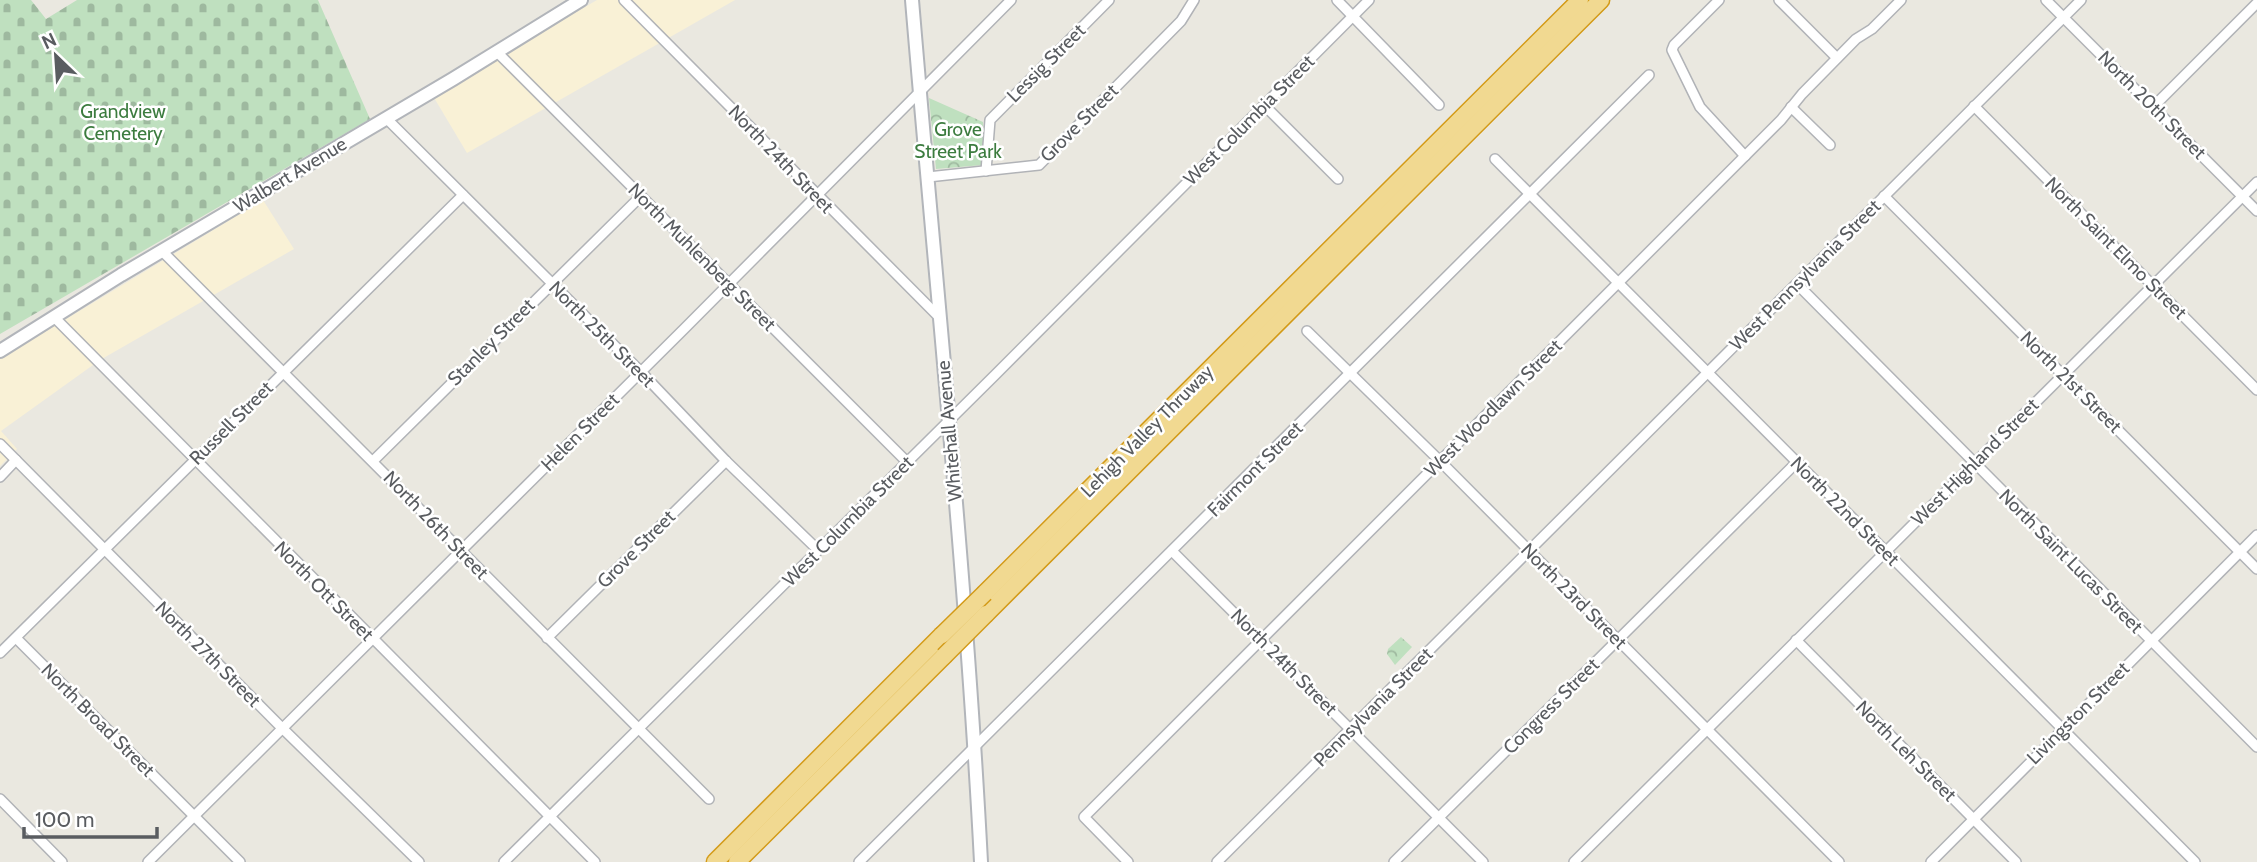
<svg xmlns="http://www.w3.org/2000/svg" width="2257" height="862" font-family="Cabin,sans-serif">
<defs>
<pattern id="forest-crowns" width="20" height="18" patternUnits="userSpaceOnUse" patternTransform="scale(1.75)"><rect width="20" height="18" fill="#bfe0bf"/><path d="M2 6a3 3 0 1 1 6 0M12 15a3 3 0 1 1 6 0" fill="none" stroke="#9eb99f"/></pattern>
<pattern id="cemetery-stones" width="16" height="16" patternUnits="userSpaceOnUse" patternTransform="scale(1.75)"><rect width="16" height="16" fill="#bfe0bf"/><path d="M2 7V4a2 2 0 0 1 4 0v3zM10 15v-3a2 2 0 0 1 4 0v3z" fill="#9eb99f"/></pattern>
</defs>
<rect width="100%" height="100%" fill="#eae8e0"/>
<g fill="#f9f1d6">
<path d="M597,0H735L467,153L433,96Z"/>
<path d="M263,200L294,249L100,360L1,431L17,449L0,466V359Z"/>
</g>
<g fill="url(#forest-crowns)">
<path d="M929,98L983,122V165L936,169Z"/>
<path d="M1401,637L1412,647L1395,665L1387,654L1388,649Z"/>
</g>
<path fill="url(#cemetery-stones)" d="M0,0H31L46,19L77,0H318L370,119L0,334Z"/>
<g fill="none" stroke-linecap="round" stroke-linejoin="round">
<g stroke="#b1b3b7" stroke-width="12">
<g id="street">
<path d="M624,0L940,318"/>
<path d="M1337,0L1439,105"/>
<path d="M1719,0L1674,45L1672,50L1700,107L1745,156"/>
<path d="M1779,0L1837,58"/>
<path d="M2046,0L2257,211"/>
<path d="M497,52L907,462"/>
<path d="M1264,105L1338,179"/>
<path d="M1974,106L2257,390"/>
<path d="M1791,107L1830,145"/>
<path d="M2153,107L2257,3"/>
<path d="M386,118L641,372L726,461L818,550"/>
<path d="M1495,159L2195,862"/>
<path d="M986,171L990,120L1109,0"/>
<path d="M928,177L1039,165L1181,21L1194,0"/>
<path d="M1884,196L2257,569"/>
<path d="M162,251L709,799"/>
<path d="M1797,284L2257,747"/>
<path d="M55,318L595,862"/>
<path d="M1307,331L1440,461L1839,862"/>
<path d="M0,444L278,724L419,862"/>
<path d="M373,461L641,196"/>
<path d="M0,477L16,460"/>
<path d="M1172,551L1483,862"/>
<path d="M16,638L240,862"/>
<path d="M547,638L726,461"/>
<path d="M1796,640L2016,862"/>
<path d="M0,653L463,195"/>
<path d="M0,799L62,862"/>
<path d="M148,862L685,328L1011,0"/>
<path d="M504,862L996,374L1369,0"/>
<path d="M859,862L1649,75"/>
<path d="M1128,862L1084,817L1781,120L1802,94L1856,39L1872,29L1901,0"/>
<path d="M1217,862L2081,0"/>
<path d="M1394,862L1797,462"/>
<path d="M1574,862L2257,182"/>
<path d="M1931,862L2257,535"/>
</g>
</g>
<g stroke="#b2b5ba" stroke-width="16">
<g id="secondary">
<path d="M912,0C936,287 966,574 981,862"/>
<path d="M0,351L121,275L453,79L581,0"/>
</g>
</g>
<g stroke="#d39a17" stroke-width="19">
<g id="highway">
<path d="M985,593L1580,0"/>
<path d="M986,614L1601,0"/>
<path d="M715,862L942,635"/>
<path d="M737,862L944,656"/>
</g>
</g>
<use href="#street" stroke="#fff" stroke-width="9"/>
<use href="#secondary" stroke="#fff" stroke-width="12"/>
<use href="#highway" stroke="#f1d991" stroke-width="16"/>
<g stroke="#d39a17" stroke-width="19" stroke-linecap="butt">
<g id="highway-bridge">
<path d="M942,635L985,593"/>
<path d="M944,656L986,614"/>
</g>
</g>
<use href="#highway-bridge" stroke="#f1d991" stroke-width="16"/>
</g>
<g text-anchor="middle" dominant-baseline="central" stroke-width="5" stroke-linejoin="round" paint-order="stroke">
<g font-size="19" fill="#595c60" stroke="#fff">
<text transform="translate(1046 63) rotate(-45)">Lessig Street</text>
<text transform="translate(2152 105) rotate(45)">North 20th Street</text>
<text transform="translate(1249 120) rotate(-45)">West Columbia Street</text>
<text transform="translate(1079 123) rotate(-45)">Grove Street</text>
<text transform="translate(781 159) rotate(46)">North 24th Street</text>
<text transform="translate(290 175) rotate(-31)">Walbert Avenue</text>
<text transform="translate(2116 248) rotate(45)">North Saint Elmo Street</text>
<text transform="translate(702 257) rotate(45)">North Muhlenberg Street</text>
<text transform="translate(1805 275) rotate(-45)">West Pennsylvania Street</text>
<text transform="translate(602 334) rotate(45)">North 25th Street</text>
<text transform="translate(491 342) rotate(-45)">Stanley Street</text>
<text transform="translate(2071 382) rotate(45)">North 21st Street</text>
<text transform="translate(1493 408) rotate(-45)">West Woodlawn Street</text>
<text transform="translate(231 423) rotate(-45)">Russell Street</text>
<text transform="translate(949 431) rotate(-95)">Whitehall Avenue</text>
<text transform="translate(1147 431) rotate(-45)">Lehigh Valley Thruway</text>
<text transform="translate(580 432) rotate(-45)">Helen Street</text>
<text transform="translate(1975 462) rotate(-45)">West Highland Street</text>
<text transform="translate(1255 469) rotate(-45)">Fairmont Street</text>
<text transform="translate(1845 511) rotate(45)">North 22nd Street</text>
<text transform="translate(848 521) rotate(-45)">West Columbia Street</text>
<text transform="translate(436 525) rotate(46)">North 26th Street</text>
<text transform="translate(636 549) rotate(-45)">Grove Street</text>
<text transform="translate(2071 561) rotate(45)">North Saint Lucas Street</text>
<text transform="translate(324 591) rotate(45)">North Ott Street</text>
<text transform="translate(1574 596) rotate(45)">North 23rd Street</text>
<text transform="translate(208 654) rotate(45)">North 27th Street</text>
<text transform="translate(1284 662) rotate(45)">North 24th Street</text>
<text transform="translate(1551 706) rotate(-45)">Congress Street</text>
<text transform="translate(1373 707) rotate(-45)">Pennsylvania Street</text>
<text transform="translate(2078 713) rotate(-45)">Livingston Street</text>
<text transform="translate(98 720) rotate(45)">North Broad Street</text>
<text transform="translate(1906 751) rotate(45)">North Leh Street</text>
</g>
<g font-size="19" fill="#3c7c3f" stroke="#fff">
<text x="123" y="111">Grandview<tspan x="123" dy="22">Cemetery</tspan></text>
<text x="958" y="129">Grove<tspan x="958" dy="22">Street Park</tspan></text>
</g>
</g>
<g transform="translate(56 56) rotate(335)" stroke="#ffffff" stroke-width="5" paint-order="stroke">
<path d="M0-5L12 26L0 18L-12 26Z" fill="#595c60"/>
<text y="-10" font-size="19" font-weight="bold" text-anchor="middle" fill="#595c60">N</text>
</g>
<path d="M24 827v10h133v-10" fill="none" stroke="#595c60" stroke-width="3.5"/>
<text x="35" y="827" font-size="21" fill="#595c60" stroke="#ffffff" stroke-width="5" paint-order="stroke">100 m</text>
</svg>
